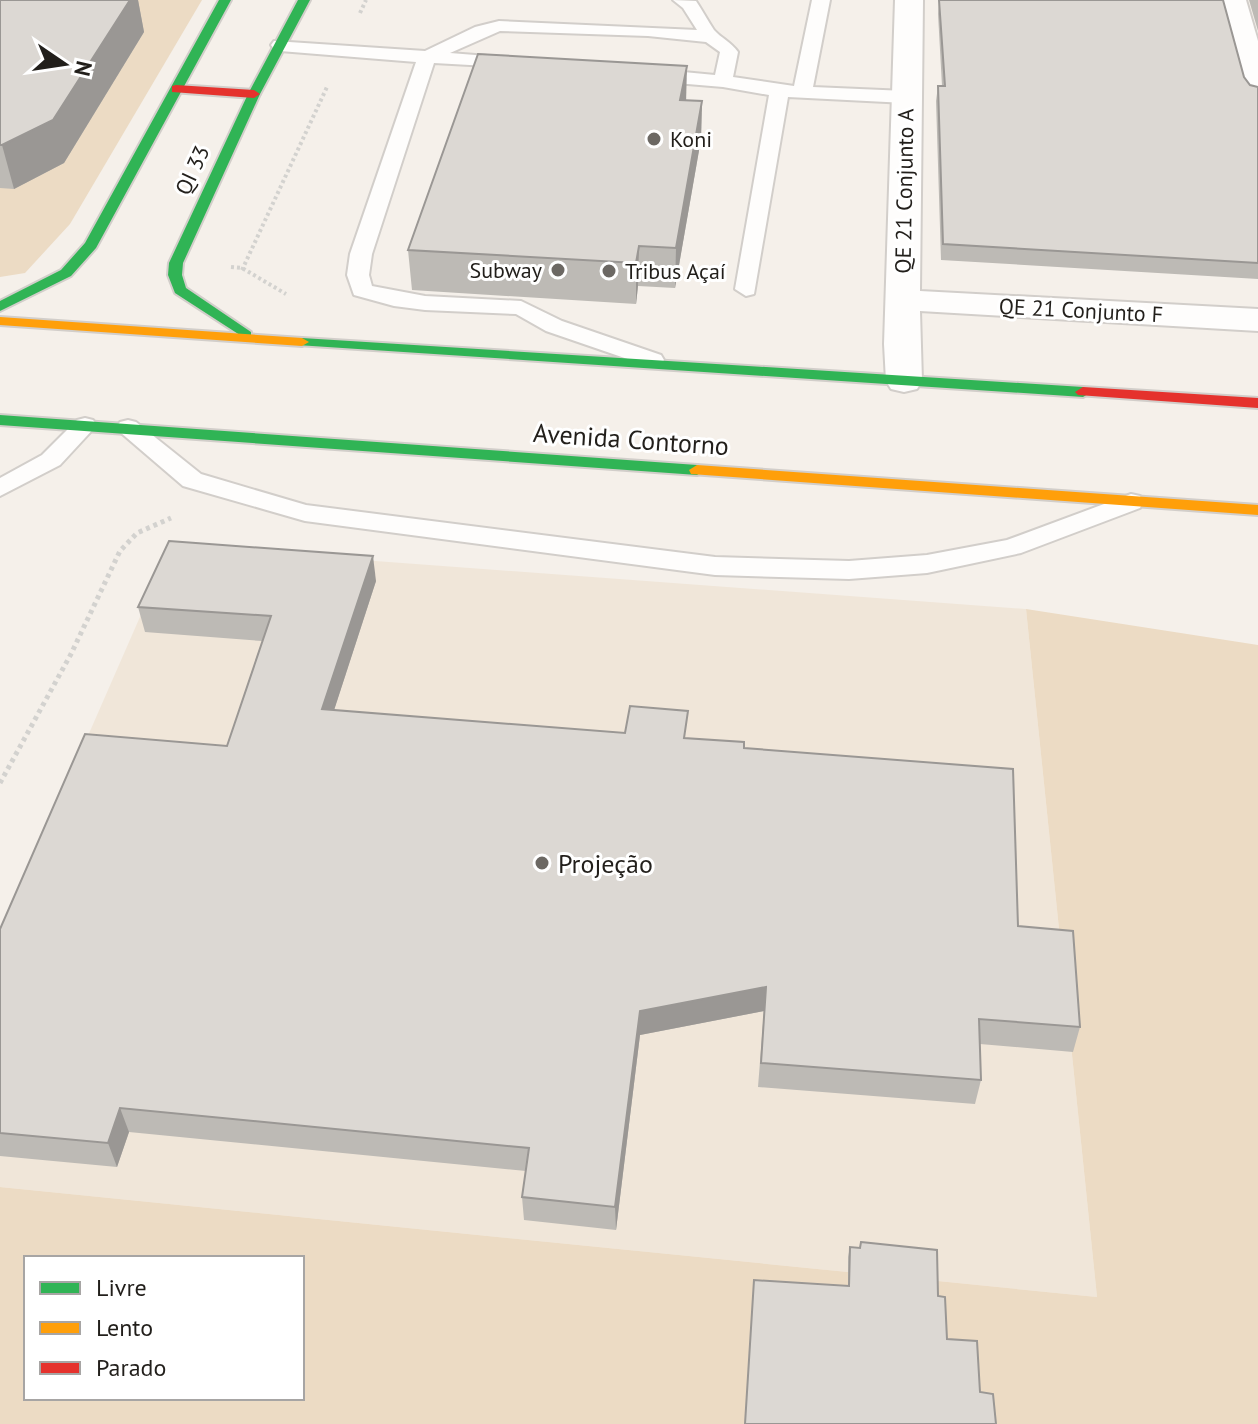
<svg xmlns="http://www.w3.org/2000/svg" width="1258" height="1424" font-family="'PT Sans',sans-serif">
<rect width="100%" height="100%" fill="#f5f0ea"/>
<path fill="#f0e6d9" d="M171,546L1026,609L1097,1297L0,1187V937Z"/>
<g fill="#ecdbc4" fill-rule="evenodd">
<path d="M0,0H202L70,224L25,273L0,277Z"/>
<path d="M1026,609L1258,645V1424H0V1187L1097,1297ZM26,1258H302V1398H26Z"/>
</g>
<g fill="none" stroke-linecap="round" stroke-linejoin="round">
<g stroke="#d2ceca" stroke-width="4">
<g id="lane">
<path d="M673,0L696,1C702,10 708,21 714,30C721,38 731,42 738,52L733,77L794,86L812,0H830L813,87L906,91L916,97L906,103L788,97L754,294L746,296L735,289L769,95L723,87L652,81L643,75L652,69L715,75L720,52L706,42L648,36L500,31L450,53L514,58L523,64L521,68L434,63L372,254L369,275L372,286L425,296L521,301L562,321L661,355L664,360L661,365H645L546,331L516,314L425,310L394,306L354,295L347,275L350,254L416,62L280,51L274,49L271,45L274,41L425,51L475,27L499,21L697,30L683,8Z"/>
<path d="M85,418L93,420L97,425L60,465L0,496V478L42,455L77,420Z"/>
<path d="M128,420L136,422L201,474L306,505L715,557L849,561L927,555L1007,540L1131,494L1140,496L1143,502L1140,508L1021,553L927,573L849,579L715,575L305,521L183,486L120,432L116,427L120,422Z"/>
</g>
</g>
<g stroke="#d2ceca" stroke-width="4">
<g id="street">
<path d="M895,0H923L920,291L1258,309V331L920,311L922,381L917,389L904,392L891,389L886,381L884,344Z"/>
<path d="M1218,0H1246L1258,41V100L1247,97L1243,91Z"/>
</g>
</g>
<g stroke="#d2ceca" stroke-width="4">
<g id="fast">
<path d="M219,0H231L96,248L71,276L0,311V301L61,270L85,243Z"/>
<path d="M298,0H310L260,94L183,263L182,275L186,288L251,332V338L246,339L175,293L168,275L169,263L248,94Z"/>
<path d="M302,338L1083,387L1091,392L1083,397L297,345V339Z"/>
<path d="M0,415L697,465L705,470L697,475L0,425Z"/>
</g>
</g>
<g stroke="#d2ceca" stroke-width="4">
<g id="slow">
<path d="M0,317L302,338L309,342L302,346L0,325Z"/>
<path d="M697,465L1258,505V515L691,474L689,470Z"/>
</g>
</g>
<g stroke="#d2ceca" stroke-width="4">
<g id="jam">
<path d="M176,85L254,90L260,94L254,98L172,92V86Z"/>
<path d="M1083,387L1258,398V408L1078,395L1075,392Z"/>
</g>
</g>
<g stroke="#d3d2cf" stroke-width="4" stroke-dasharray="3 3" stroke-linecap="butt">
<path d="M360,13L366,0"/>
<path d="M231,267L242,268L286,294"/>
<path d="M242,270L327,87"/>
</g>
<path stroke="#d3d2cf" stroke-width="5" stroke-dasharray="4 4" stroke-linecap="butt" d="M0,783L71,654L120,551L137,533L171,518"/>
<use href="#lane" fill="#fefdfc" fill-rule="evenodd"/>
<use href="#street" fill="#fefdfc" fill-rule="evenodd"/>
<use href="#fast" fill="#30b455" fill-rule="evenodd"/>
<use href="#slow" fill="#ff9f0a" fill-rule="evenodd"/>
<use href="#jam" fill="#e5322d" fill-rule="evenodd"/>
</g>
<g fill="#bdbab5">
<path d="M0,0H138L144,32L64,163L14,189L0,188Z"/>
<path d="M939,0L1244,77L1250,85L1258,87V279L941,260L936,101L938,86H942L938,14Z"/>
<path d="M1249,0H1258V31Z"/>
<path d="M686,100L702,101L701,139L675,288L638,286L636,304L412,290L408,250Z"/>
<path d="M376,581L334,710L687,738L744,748L1018,926L1080,1027L1073,1052L980,1044L981,1080L975,1104L758,1087L764,1011L640,1035L616,1230L524,1220L522,1197L526,1171L129,1132L117,1167L0,1156V929L227,746L262,641L145,632L138,607Z"/>
<path d="M850,1247L938,1296L947,1339L980,1392L848,1286V1257Z"/>
</g>
<g fill="#9a9794">
<path d="M130,0H138L144,32L64,163L14,189L2,145Z"/>
<path d="M687,66L686,104L680,100Z"/>
<path d="M702,101L701,139L675,288L676,248Z"/>
<path d="M639,246L638,286L636,304V263Z"/>
<path d="M373,556L376,581L326,735L322,709Z"/>
<path d="M766,987L764,1011L640,1035L616,1230L615,1207L640,1011Z"/>
<path d="M120,1108L129,1132L117,1167L108,1143Z"/>
</g>
<g fill="#dcd8d3" stroke="#9a9794" stroke-width="2">
<path d="M0,0H130L53,120L2,145H0Z"/>
<path d="M939,0H1223L1244,77L1250,85L1258,87V263L943,244L938,86H945Z"/>
<path d="M478,54L687,66L680,100L702,101L676,248L639,246L636,263L408,250Z"/>
<path d="M169,541L373,556L322,709L625,733L630,706L688,711L684,738L744,742V748L1013,769L1018,926L1073,931L1080,1027L979,1019L981,1080L761,1063L766,987L640,1011L615,1207L522,1197L529,1148L120,1108L108,1143L0,1133V929L85,734L227,746L271,616L138,607Z"/>
<path d="M861,1242L937,1250L938,1296L945,1297L947,1339L977,1341L980,1392L993,1394L996,1424H745L754,1280L849,1286L850,1247L860,1248Z"/>
</g>
<g fill="#6c6863" stroke="#fff" stroke-width="3">
<circle cx="654" cy="139" r="8"/>
<circle cx="558" cy="270" r="8"/>
<circle cx="609" cy="271" r="8"/>
<circle cx="542" cy="863" r="8"/>
</g>
<g text-anchor="middle" dominant-baseline="central" stroke-width="6" stroke-linejoin="round" paint-order="stroke">
<g font-size="22" fill="#221f1b" stroke="#fff" text-anchor="start">
<text x="670" y="139">Koni</text>
<text x="542" y="270" text-anchor="end">Subway</text>
<text x="625" y="271">Tribus Açaí</text>
</g>
<g font-size="22" fill="#221f1b" stroke="#fff">
<text transform="translate(192 170) rotate(-65)">QI 33</text>
<text transform="translate(904 191) rotate(-89)">QE 21 Conjunto A</text>
<text transform="translate(1081 310) rotate(3)">QE 21 Conjunto F</text>
</g>
<g font-size="26" fill="#221f1b" stroke="#fff">
<text transform="translate(631 439) rotate(4)">Avenida Contorno</text>
</g>
<g font-size="26" fill="#221f1b" stroke="#fff" text-anchor="start">
<text x="558" y="863">Projeção</text>
</g>
</g>
<rect x="24" y="1256" width="280" height="144" fill="#ffffff" stroke="#a7a5a4" stroke-width="2"/>
<rect x="40" y="1282" width="40" height="12" fill="#30b455" stroke="#a7a5a4" stroke-width="2"/>
<text x="96" y="1296" font-size="24" fill="#221f1b">Livre</text>
<rect x="40" y="1322" width="40" height="12" fill="#ff9f0a" stroke="#a7a5a4" stroke-width="2"/>
<text x="96" y="1336" font-size="24" fill="#221f1b">Lento</text>
<rect x="40" y="1362" width="40" height="12" fill="#e5322d" stroke="#a7a5a4" stroke-width="2"/>
<text x="96" y="1376" font-size="24" fill="#221f1b">Parado</text>
<g transform="translate(64 64) rotate(103)" stroke="#ffffff" stroke-width="6" paint-order="stroke">
<path d="M0-6L14 30L0 20L-14 30Z" fill="#221f1b"/>
<text y="-12" font-size="22" font-weight="bold" text-anchor="middle" fill="#221f1b">N</text>
</g>
</svg>
